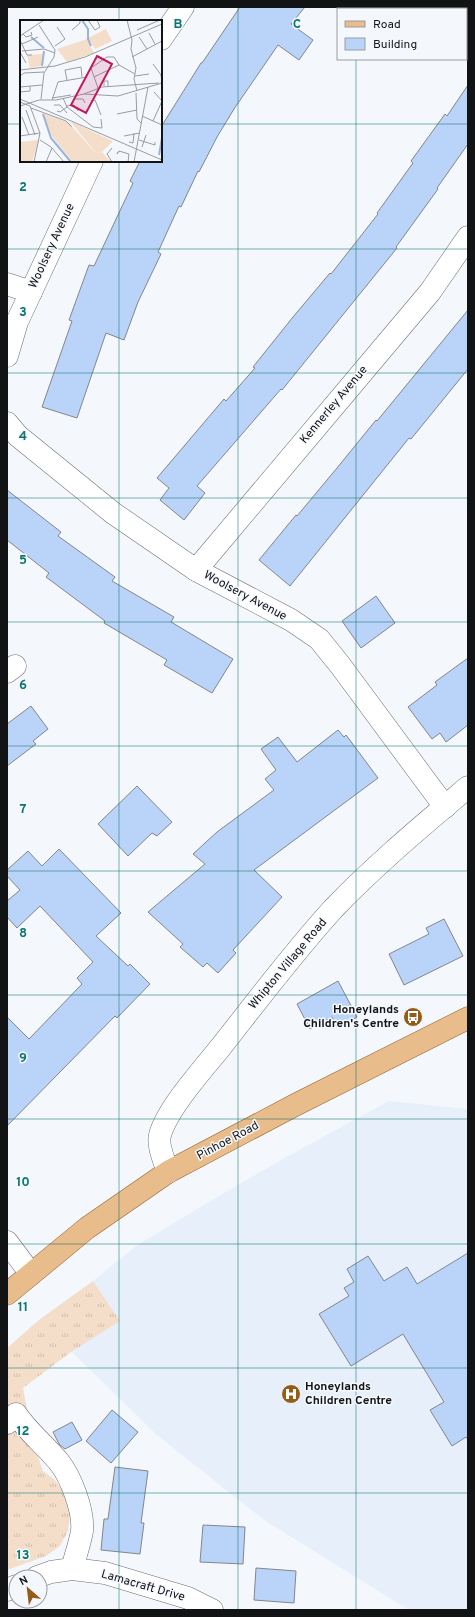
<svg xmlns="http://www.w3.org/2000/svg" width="475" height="1617" font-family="Overpass,sans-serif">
<defs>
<pattern id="grass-tufts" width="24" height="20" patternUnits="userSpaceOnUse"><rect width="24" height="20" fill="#f4dec9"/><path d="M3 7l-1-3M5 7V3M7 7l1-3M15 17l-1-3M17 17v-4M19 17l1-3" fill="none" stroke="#d0beac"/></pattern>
</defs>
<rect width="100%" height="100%" fill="#f4f8fd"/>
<path fill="#e7effb" d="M389,1101L468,1109V1610H409L264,1520L157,1435L39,1320L93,1281L136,1246L202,1206L288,1156Z"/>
<path fill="url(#grass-tufts)" d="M93,1281L120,1321L71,1352L23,1388L33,1443L43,1471L55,1480L66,1495L70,1515L68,1531L60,1546L46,1556L7,1570V1348L39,1320Z"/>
<g fill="#bad3f9" stroke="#83868b">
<path d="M240,7H305L291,24L313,40L299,60L278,45L234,109L217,137L199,172L198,171L181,207L179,206L158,252L161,254L138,302L124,340L106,333L77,418L42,407L72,321L69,320L89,265L94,266L133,183L130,181L140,161H161V127L201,63H202Z"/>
<path d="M468,85V144L437,188L438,189L396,247L397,248L282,390L281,389L197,486L205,493L184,520L160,500L169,488L157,478L224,399L226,401L255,368L253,367L293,317L330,273L331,274L378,214L377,213L413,163L411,161L445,114L447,116Z"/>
<path d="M468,310V369L411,439L409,438L290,586L259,560L296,515L297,516L337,468L376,420L377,421Z"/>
<path d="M7,490L61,532L58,536L115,577L112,581L174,617L171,622L233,659L212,693L164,665L167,660L104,623L105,621L46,577L49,573L7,540Z"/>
<path d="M376,596L395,623L361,648L342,621Z"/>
<path d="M468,658V725L446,742L440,733L432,739L408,707L437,685L435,682Z"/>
<path d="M31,706L48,729L33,741L36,744L7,766V724Z"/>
<path d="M338,730L344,737L346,735L378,778L254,870L282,897L233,950L236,953L218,973L207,963L203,967L180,947L183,944L148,912L205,864L193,854L217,832L274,790L265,779L276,770L261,749L278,737L297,762Z"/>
<path d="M137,786L172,822L157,836L152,833L128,856L98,824Z"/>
<path d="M59,849L121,913L96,936L128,966L130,964L150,984L117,1018L115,1016L7,1126V1017L29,1039L82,984L77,978L93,962L40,906L17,928L7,917V901L20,890L7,876V870L28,851L42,866Z"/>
<path d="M444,919L463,956L404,985L389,954L429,934L426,928Z"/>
<path d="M338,981L357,1017L337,1027L332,1017L310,1029L297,1004Z"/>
<path d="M468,1253V1440L466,1437L452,1446L430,1410L444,1402L403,1334L351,1366L319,1314L349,1296L344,1288L354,1282L347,1269L368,1256L384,1281L407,1267L417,1284Z"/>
<path d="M112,1410L138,1432L111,1463L86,1441Z"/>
<path d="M72,1422L82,1440L65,1449L59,1444L53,1432Z"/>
<path d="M115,1467L148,1471L141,1523H144L140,1554L101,1550L104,1519H108Z"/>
<path d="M203,1525L245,1527L243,1564L200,1562Z"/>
<path d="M256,1568L296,1571L294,1603L254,1600Z"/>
</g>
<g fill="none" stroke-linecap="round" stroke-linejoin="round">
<g stroke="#6a6d72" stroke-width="23">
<g id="minor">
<path d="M161,39L183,7"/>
<path d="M7,284L31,292"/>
<path d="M7,356L17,322L92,161"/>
<path d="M7,423L18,436L113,513L196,570L291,620L319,639L340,665L445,807"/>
<path d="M196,570L430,292L468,237"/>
<path d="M7,672L15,666"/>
<path d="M168,1172C165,1163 157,1145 160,1135C167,1109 203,1069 220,1048C257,1001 293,953 333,909C375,865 422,826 468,787"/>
<path d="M7,1242L31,1274"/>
<path d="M7,1423L16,1414C28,1432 45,1445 59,1462C71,1477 84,1511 82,1531C80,1543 75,1557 72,1569"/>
<path d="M37,1577L51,1572L72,1569L105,1573L188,1598L212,1610"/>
<path d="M7,1590L16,1586"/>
</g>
</g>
<g stroke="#956430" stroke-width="23">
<path id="major" d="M7,1294L87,1228L168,1172L297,1104L468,1018"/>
</g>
<use href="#minor" stroke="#fff" stroke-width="22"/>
<use href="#major" stroke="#e9bc8b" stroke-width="22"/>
</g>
<path fill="none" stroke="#0f766e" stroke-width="1" stroke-opacity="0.55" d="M119,7V21M238,7V1610M356,7V9M356,59V1610M7,124H21M161,124H468M119,161V1610M7,249H468M7,373H468M7,498H468M7,622H468M7,746H468M7,871H468M7,995H468M7,1119H468M7,1244H468M7,1368H468M7,1493H468"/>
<defs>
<g id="bus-disc" transform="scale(1)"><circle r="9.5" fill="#955c17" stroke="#f4f8fd"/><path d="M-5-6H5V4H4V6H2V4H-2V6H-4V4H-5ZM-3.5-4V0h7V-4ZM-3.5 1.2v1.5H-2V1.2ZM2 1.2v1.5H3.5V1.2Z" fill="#fff"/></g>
<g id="hospital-disc" transform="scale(1)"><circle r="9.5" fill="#955c17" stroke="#f4f8fd"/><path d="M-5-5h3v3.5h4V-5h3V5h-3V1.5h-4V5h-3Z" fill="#fff"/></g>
</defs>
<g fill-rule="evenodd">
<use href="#bus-disc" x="413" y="1017"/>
<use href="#hospital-disc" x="291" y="1394"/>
</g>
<g text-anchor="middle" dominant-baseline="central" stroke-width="3" stroke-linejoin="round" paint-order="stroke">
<g font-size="12" fill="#121315" stroke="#f4f8fd">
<text transform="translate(52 246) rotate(-65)">Woolsery Avenue</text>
<text transform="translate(334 405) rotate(-50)">Kennerley Avenue</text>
<text transform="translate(245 596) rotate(28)">Woolsery Avenue</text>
<text transform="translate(288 964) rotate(-50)">Whipton Village Road</text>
<text transform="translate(228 1141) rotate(-28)">Pinhoe Road</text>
<text transform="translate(143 1586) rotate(16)">Lamacraft Drive</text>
</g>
<g font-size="12" font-weight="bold" fill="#121315" stroke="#f4f8fd" text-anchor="end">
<text x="399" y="1010">Honeylands<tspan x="399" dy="14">Children's Centre</tspan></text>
<text x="305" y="1387" text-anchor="start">Honeylands<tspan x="305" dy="14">Children Centre</tspan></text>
</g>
</g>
<g transform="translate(20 20)">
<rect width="142" height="142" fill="#f4f8fd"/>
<path d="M86,9L92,21L75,29L68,18ZM67,19L74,33L47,42L37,29ZM23,34L22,46L10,48L7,35ZM22,93L49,103L71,128L76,133L82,132L91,142H53L32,116Z" fill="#f4dec9"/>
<path d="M19,120L12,142H0V122Z" fill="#f4dec9"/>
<path d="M50,101L82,116L93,121L82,132L76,133Z" fill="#f4dec9"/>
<path fill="none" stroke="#9bb3d8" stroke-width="2" d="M62,0L68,9V19L71,26M11,17L24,28M22,46L24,31M23,94L31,118L51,142M139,135L142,118"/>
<path fill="none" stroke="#9a9ca0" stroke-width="1" d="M68,0L75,10L80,7L77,0M107,0L112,20L111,29L116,48L114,59L117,71M19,5L35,30L34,37L24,53L21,79M52,10L60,3V0M117,10L140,0M129,13L135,24M3,14L6,17L12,15L11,12M0,16L24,0M119,17L127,29M0,20L7,35H12M2,24L18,17M35,26L45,19L37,7M2,31L24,29L35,33M0,32L6,43M112,37L142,21M133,44L141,55L142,63M0,50L35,46L65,37L142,4M0,56L4,53L24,52M115,56L129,54M74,57L99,45M47,60L45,50L61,47L62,57M84,66V61H88V66M0,67L22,65M78,68L71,48L87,37H94L99,45L115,54M0,72L10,71V66M134,72L142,81M116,73L117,99L121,103M64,74L82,67L139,63M32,78L51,75M0,79L142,140M55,79H63L65,83M32,80L38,62L67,57M71,81L75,80L81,95M0,82L10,86L20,113L14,142M34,85H40L47,93M0,86L19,80H36L64,74L98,76L142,63M46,86L54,85L58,91M47,87L73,107L82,108L81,99M11,88L46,101L52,107M6,90L15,115M37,91L40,92L47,87L43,78M97,94L117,90M122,96L142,105M2,97L9,115M133,101L142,81M0,116L20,113M104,116L120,113M20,120L31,127L44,142M119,120L135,125V122M109,122L113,123L114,113M122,127L126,115M92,128L87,134L92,142M99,131L97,134L99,131L109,134L108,142M26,142L32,128M114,142L128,67"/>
<path fill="#c2185b" fill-opacity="0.15" stroke="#c2185b" stroke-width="2" d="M77,36L92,44L66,93L51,85Z"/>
<rect width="142" height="142" fill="none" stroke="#121315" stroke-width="2"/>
</g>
<g font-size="13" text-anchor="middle" font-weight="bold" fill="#0f766e" stroke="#f4f8fd" stroke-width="3" stroke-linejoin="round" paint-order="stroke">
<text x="178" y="28">B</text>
<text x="297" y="28">C</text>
<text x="23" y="191">2</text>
<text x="23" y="316">3</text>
<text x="23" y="440">4</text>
<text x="23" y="564">5</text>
<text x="23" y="689">6</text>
<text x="23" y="813">7</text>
<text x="23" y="937">8</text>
<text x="23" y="1062">9</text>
<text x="23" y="1186">10</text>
<text x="23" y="1311">11</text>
<text x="23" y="1435">12</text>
<text x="23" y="1559">13</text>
</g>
<rect width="475" height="1617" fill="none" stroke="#121315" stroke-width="16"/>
<rect x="337" y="8" width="130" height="52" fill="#f4f8fd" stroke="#9a9ca0"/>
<rect x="345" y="21" width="20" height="6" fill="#e9bc8b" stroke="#9a9ca0"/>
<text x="373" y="28" font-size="12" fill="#121315">Road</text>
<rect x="345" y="38" width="20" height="12" fill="#bad3f9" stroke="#9a9ca0"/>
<text x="373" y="48" font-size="12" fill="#121315">Building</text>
<g transform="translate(28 1589) rotate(332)"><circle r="19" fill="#f4f8fd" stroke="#9a9ca0"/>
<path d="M0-3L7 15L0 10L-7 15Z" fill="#955c17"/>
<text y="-6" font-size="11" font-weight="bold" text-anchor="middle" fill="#121315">N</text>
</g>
</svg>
